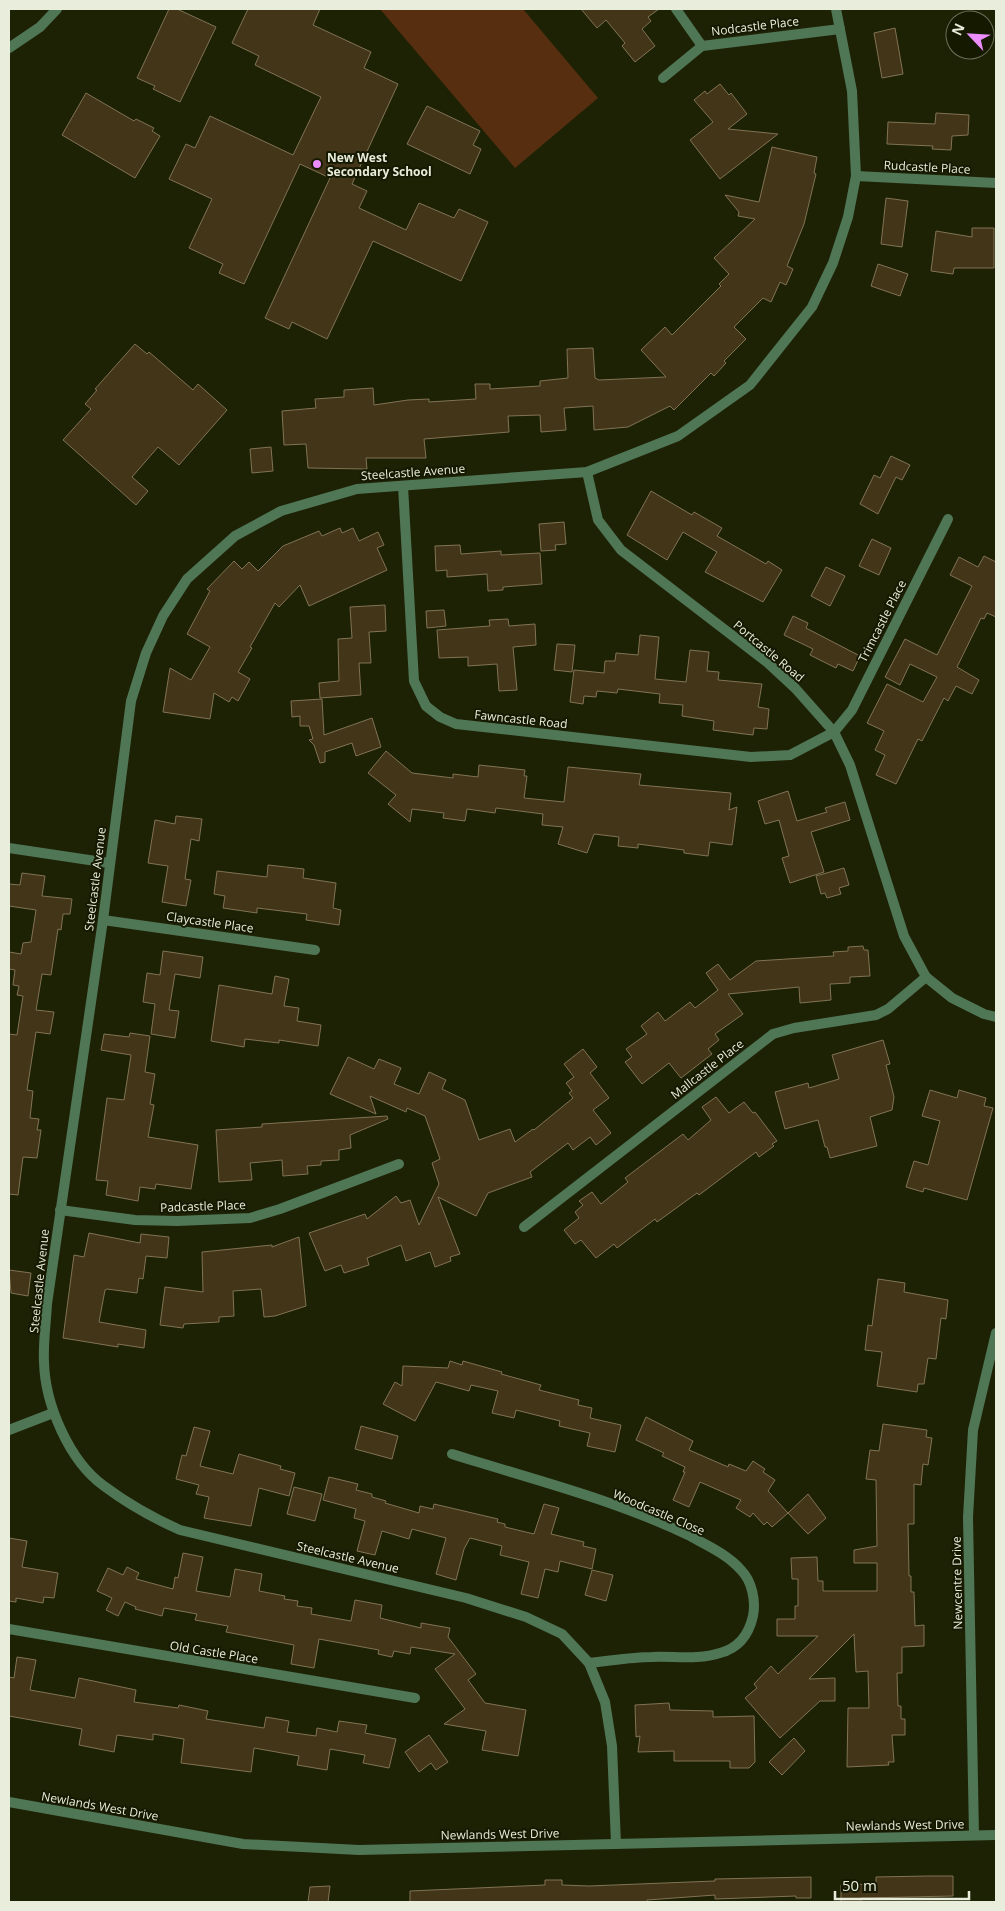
<svg xmlns="http://www.w3.org/2000/svg" width="1005" height="1911" font-family="'Open Sans',sans-serif">
<rect width="100%" height="100%" fill="#1e2205"/>
<path fill="#572f10" d="M380,9H523L598,98L515,168Z"/>
<g fill="#423518" stroke="#817354">
<path d="M169,9H177L216,27L180,102L153,89L155,86L137,78Z"/>
<path d="M248,9H320L313,25L371,52L364,68L398,84L352,184L367,191L359,208L406,230L419,203L454,218L459,209L488,222L461,281L373,241L327,339L292,322L289,329L265,318L330,178L300,164L244,284L219,273L223,264L189,248L212,199L169,179L186,144L195,148L210,116L293,155L321,97L255,65L259,56L232,43Z"/>
<path d="M581,9H659L648,17L651,21L642,29L655,46L635,62L622,46L625,43L606,20L597,28Z"/>
<path d="M895,28L903,74L882,78L874,33Z"/>
<path d="M720,84L729,95L731,93L747,114L728,129L778,134L720,179L690,140L713,122L694,100L705,91L707,94Z"/>
<path d="M86,93L134,121L136,119L154,128L152,131L160,136L135,178L62,135Z"/>
<path d="M427,106L480,131L473,145L481,149L470,174L407,144Z"/>
<path d="M936,113L969,115L968,135L952,136L951,150L932,149L933,146L887,144L888,122L935,124Z"/>
<path d="M772,147L817,157L814,173L816,174L804,224L787,266L793,269L786,285L780,282L771,302L763,298L734,327L746,339L724,361L726,363L714,376L711,373L674,410L670,406L628,427L594,430L593,406L564,408L566,430L541,432L540,415L508,416L509,432L424,439L426,458H366L367,469L308,468L306,444L284,445L282,411L316,408L315,399L344,397V390L373,388L374,405L408,400L429,399V402L476,399L475,384H490V389L540,386V381L568,378L567,349L593,348L595,378L599,380L666,377L641,350L665,327L672,335L721,286L719,284L729,274L714,258L755,219L738,216L739,212L725,195L759,202Z"/>
<path d="M886,198L908,201L902,247L881,244Z"/>
<path d="M972,228H994V268H954L953,274L931,271L936,231L972,237Z"/>
<path d="M878,264L908,274L900,296L871,286Z"/>
<path d="M135,344L147,354L149,352L193,390L198,384L227,410L179,465L158,447L132,477L148,491L136,505L63,440L91,409L85,404L97,390L95,389Z"/>
<path d="M271,447L273,471L252,473L250,449Z"/>
<path d="M891,456L910,465L902,480L896,477L878,514L860,504L874,475L880,478Z"/>
<path d="M651,491L692,515L694,512L722,528L717,536L766,564L768,561L782,570L763,602L705,572L717,552L683,532L667,560L627,535Z"/>
<path d="M564,522L566,544L555,545L556,550L541,551L539,524Z"/>
<path d="M340,528L342,533L353,528L359,541L378,532L384,545L377,548L387,570L309,606L300,585L279,607L275,603L250,647L252,648L238,672L250,679L238,701L232,697L229,702L214,693L210,719L163,712L170,668L191,680L210,647L187,634L210,591L207,589L234,561L242,569L249,562L258,571L283,546L319,531L322,536Z"/>
<path d="M872,539L891,548L879,575L859,566Z"/>
<path d="M460,545L461,554L501,551V555L540,553L542,584L503,587V590L488,591L487,574L447,577V570L436,571L435,546Z"/>
<path d="M984,556L996,562V617L987,613L984,619L981,618L957,667L979,680L972,694L956,686L948,701L944,698L922,741L918,739L896,784L876,775L885,755L875,750L884,731L867,723L887,684L923,702L937,677L910,664L900,685L885,677L905,639L937,655L972,586L950,575L959,557L978,567Z"/>
<path d="M826,567L845,576L830,606L811,596Z"/>
<path d="M385,605L386,631L369,632L371,663H359L361,695L320,698L319,683L339,681L338,639L352,638L350,607Z"/>
<path d="M444,610L446,626L427,628L426,611Z"/>
<path d="M793,616L808,623L806,628L860,656L853,671L838,664L836,668L810,655L813,649L784,635Z"/>
<path d="M508,619L509,626L535,624L536,645L513,647L517,690L499,691L497,664L468,666V657L439,658L437,630L490,626L489,620Z"/>
<path d="M640,635L659,637L655,679L686,682L690,650L709,652L707,671L719,672L718,680L762,684L758,707L769,709L767,729L754,728L753,735L713,730L714,721L682,716L683,705L659,703L660,694L618,689L617,693L597,691L596,697L584,696L583,704L570,702L574,670L604,673L605,661H615L616,653L638,655Z"/>
<path d="M557,644L575,645L572,672L554,670Z"/>
<path d="M322,699L324,735L372,718L381,747L356,756L352,743L325,752V762L320,763L314,745L309,740L313,739L309,726H300V716L292,717L291,701Z"/>
<path d="M386,751L412,773L453,778V774L478,777L479,765L525,770L524,776H527L524,798L564,802L568,767L641,774L639,785L731,793L729,810L737,807L732,845L710,842L708,856L684,853V850L638,844V848L618,846L619,837L594,834L587,853L558,844L563,827L542,825L543,814L496,808L495,813L467,809L465,821L443,818L444,813L412,809L410,822L388,804L396,795L368,773Z"/>
<path d="M788,791L797,821L827,812L825,808L845,802L850,820L811,832L824,872L790,883L782,858L789,856L779,820L765,824L758,801Z"/>
<path d="M176,816L202,819L199,841L191,839L185,879L191,880L186,906L162,902L168,866L148,863L155,820L175,824Z"/>
<path d="M268,865L304,869L303,878L336,883L333,908L341,910L339,925L306,920L307,914L257,908V913L223,908L225,896L214,894L217,871L267,877Z"/>
<path d="M844,868L849,885L839,888L841,894L827,898L825,893L821,894L816,876Z"/>
<path d="M22,873L45,876L42,896L72,899L70,914H63L61,930L58,929L51,975L42,974L36,1010L54,1012L50,1034L36,1032L27,1090L33,1091L30,1118L39,1119L37,1130H41L37,1158L23,1157L18,1195L9,1194V1034L17,1035L23,996L17,995L19,986L13,985L15,970L9,969V952L21,954L23,943L31,942L36,910L9,906V884L20,885Z"/>
<path d="M863,946L864,950H868L870,976L850,977V983L830,984L831,1000L800,1003L799,987L728,994L743,1014L715,1034L719,1040L708,1049L712,1054L681,1078L669,1063L642,1084L625,1062L632,1057L626,1049L647,1034L641,1026L658,1012L665,1021L690,1002L695,1008L718,990L706,973L718,964L730,980L756,961L834,956L833,952L848,951V947Z"/>
<path d="M163,951L203,957L200,978L175,974L169,1010L179,1011L175,1038L151,1034L155,1004L143,1002L147,973L160,975Z"/>
<path d="M275,976L289,979L284,1006L299,1008L297,1021L321,1025L318,1046L279,1040V1043L245,1039L244,1047L211,1041L219,985L272,994Z"/>
<path d="M130,1033L150,1036L145,1072L155,1074L150,1104L154,1105L148,1137L198,1145L191,1189L156,1184L155,1189L140,1187L138,1201L106,1195L108,1181L96,1180L107,1098L124,1100L131,1055L101,1050L104,1034L129,1037Z"/>
<path d="M883,1040L890,1064L886,1065L894,1097L892,1110L870,1117L877,1146L830,1158L827,1147H825L818,1120L785,1129L775,1092L808,1083L809,1088L839,1079L832,1055Z"/>
<path d="M583,1049L597,1067L590,1073L609,1098L593,1110L611,1133L596,1145L590,1137L573,1150L568,1143L530,1172L532,1177L488,1193L476,1216L438,1197L460,1254L450,1257L451,1261L435,1267L430,1252L406,1261L401,1245L367,1258L369,1265L344,1273L341,1265L325,1271L309,1233L365,1214L367,1219L396,1196L401,1203L410,1200L419,1225L439,1184L432,1163L440,1159L425,1116L407,1108L406,1112L370,1096L376,1114L330,1094L348,1057L374,1069L379,1059L401,1068L394,1084L419,1094L429,1072L446,1080L442,1089L465,1100L479,1140L510,1129L515,1142L533,1129L534,1130L573,1098L569,1093L572,1091L566,1083L574,1077L564,1064Z"/>
<path d="M930,1090L957,1098L959,1090L986,1098L984,1106L993,1108L967,1200L924,1188L923,1192L906,1187L914,1161L928,1165L940,1121L922,1116Z"/>
<path d="M716,1097L729,1113L744,1102L753,1113L755,1112L777,1141L772,1144L774,1146L759,1157L756,1152L699,1195L697,1193L657,1222L655,1219L617,1248L614,1244L596,1258L581,1240L575,1244L564,1230L579,1218L575,1212L583,1205L579,1201L592,1192L601,1204L628,1182L625,1178L683,1134L688,1140L711,1120L702,1107Z"/>
<path d="M387,1116L388,1119L350,1135L351,1148L339,1150V1160L321,1161V1165L307,1166L308,1174L283,1176L282,1160L250,1163L252,1180L219,1182L216,1130L262,1127V1124Z"/>
<path d="M89,1233L140,1243L141,1234L169,1237L167,1258L146,1256L143,1279L139,1278L137,1293L107,1289L105,1290L99,1322L146,1330L144,1348L118,1344V1347L63,1338L74,1255L84,1257Z"/>
<path d="M299,1237L306,1306L275,1316L264,1317L261,1289L233,1291L234,1316L219,1317V1322L184,1324L183,1328L160,1325L165,1287L203,1292L202,1252L272,1245V1247Z"/>
<path d="M9,1270L31,1273L28,1296L11,1293Z"/>
<path d="M878,1279L905,1283L904,1292L948,1300L946,1319L941,1318L936,1359L928,1358L924,1384H918L917,1392L877,1386L882,1352L865,1350L868,1325L872,1326Z"/>
<path d="M450,1361L462,1365L463,1361L502,1372L501,1374L541,1385L539,1390L579,1400L578,1405L592,1408L590,1418L621,1425L615,1452L587,1446L590,1433L559,1426L560,1421L516,1410L514,1418L492,1413L498,1391L471,1385L469,1391L436,1382L415,1421L383,1404L395,1382L402,1386L403,1366L448,1368Z"/>
<path d="M646,1417L693,1441L689,1450L728,1467L729,1464L746,1471L753,1461L765,1469L763,1472L775,1480L768,1491L788,1513L772,1527L767,1522L764,1525L753,1513L750,1517L736,1508L741,1500L700,1482L689,1507L673,1500L685,1472H683L685,1467L662,1456L664,1453L636,1440Z"/>
<path d="M883,1424L927,1430L926,1437L932,1438L928,1465L923,1464L921,1485L914,1484V1524H908L909,1576H911V1592H914L915,1626L924,1625V1646L902,1647V1673H897L898,1706H901V1719H905V1735H892L894,1762H888L889,1765L847,1767L848,1708H869L868,1671L856,1672L854,1634L809,1679L835,1678V1701H820L780,1738L745,1698L757,1688L754,1684L771,1666L778,1674L818,1636H777V1619H795V1606H798V1579H792L791,1558L817,1557L818,1581H823V1591H877V1563H854V1550L877,1546L876,1480L866,1479L870,1450L879,1451Z"/>
<path d="M361,1426L398,1436L392,1459L355,1449Z"/>
<path d="M194,1427L210,1431L200,1466L233,1474L239,1454L281,1466L280,1469L295,1473L289,1496L259,1488L251,1526L204,1518L209,1497L196,1494L199,1485L176,1479L182,1455L186,1456Z"/>
<path d="M329,1477L358,1484L356,1490L372,1494V1497L386,1501L385,1503L419,1513L420,1506L433,1509L434,1504L498,1519L497,1522L505,1524V1527L534,1534L544,1504L559,1508L551,1534L584,1542L583,1546L596,1549L592,1569L560,1561L558,1572L545,1569L538,1598L521,1594L529,1562L500,1555L502,1546L470,1538L464,1549L456,1580L436,1574L446,1538L412,1529L409,1539L382,1531L375,1555L357,1551L365,1521L354,1518L356,1509L323,1500Z"/>
<path d="M294,1487L322,1494L315,1521L287,1514Z"/>
<path d="M808,1494L826,1518L808,1534L788,1513Z"/>
<path d="M9,1538L27,1541L22,1567L58,1573L54,1598L44,1597L43,1603L16,1598V1602L9,1601Z"/>
<path d="M183,1553L203,1557L196,1591L230,1597L235,1569L262,1574L259,1591L285,1596L284,1599L298,1601L297,1606L312,1608L311,1614L351,1621L355,1600L382,1605L380,1618L421,1628V1623L450,1628L448,1637L476,1674L468,1680L485,1703L526,1710L518,1756L482,1750L486,1731L444,1724L465,1709L435,1669L455,1654L411,1647L410,1654L394,1651L392,1657L378,1654L379,1650L319,1639L314,1668L291,1664L294,1645L226,1632L228,1626L195,1620L197,1614L164,1608L162,1616L135,1609L136,1607L125,1602L118,1616L106,1610L112,1598L97,1591L108,1568L123,1575L127,1567L139,1573L136,1579L173,1589L175,1577L178,1578Z"/>
<path d="M592,1570L613,1575L606,1601L585,1595Z"/>
<path d="M17,1657L36,1660L30,1690L75,1698L79,1678L136,1690L134,1702L178,1708L179,1705L208,1711L206,1719L264,1728L266,1717L289,1721L287,1732L316,1736L317,1728L337,1732L339,1721L367,1725L365,1733L396,1739L389,1768L363,1763L365,1755L330,1749L327,1770L297,1765L299,1756L254,1748L251,1772L181,1763L184,1739L153,1734V1740L117,1735L114,1752L79,1745L82,1729L9,1716V1677L14,1678Z"/>
<path d="M669,1703L670,1710L713,1711V1717L754,1716L755,1762L749,1768H730V1761H674V1751L638,1752L640,1736L636,1737L635,1705Z"/>
<path d="M429,1735L448,1762L436,1770L431,1763L419,1772L405,1752Z"/>
<path d="M794,1738L805,1751L782,1775L769,1762Z"/>
<path d="M927,1876H953V1896L861,1898V1902H841V1885L876,1884V1877Z"/>
<path d="M811,1877V1898H796V1896L715,1899V1895L647,1900V1902H410V1891L545,1885V1880H562V1885L589,1886L715,1881V1879Z"/>
<path d="M330,1886L328,1902H308L310,1887Z"/>
</g>
<g fill="none" stroke-linecap="round" stroke-linejoin="round">
<g stroke="#4f7655" stroke-width="10">
<path d="M676,9L702,46"/>
<path d="M9,48L40,27L57,9"/>
<path d="M663,78L702,46L840,29"/>
<path d="M856,176L996,183"/>
<path d="M587,472L598,520L621,550L768,663L795,688L834,732L850,765L904,936L926,977L952,998L984,1014L996,1017"/>
<path d="M403,486L414,681L426,706L440,717L456,724L751,757L790,755L834,732L852,710L948,519"/>
<path d="M9,848L109,863"/>
<path d="M103,920L315,950"/>
<path d="M60,1210L135,1220L177,1221L250,1218L280,1209L399,1164"/>
<path d="M524,1227L773,1034L794,1028L876,1015L888,1009L926,977"/>
<path d="M9,1430L53,1413"/>
<path d="M452,1454C531,1479 613,1499 688,1535C706,1545 727,1554 741,1570C752,1581 756,1601 753,1616C749,1634 739,1648 720,1653C699,1660 674,1656 652,1657C631,1657 610,1661 589,1663"/>
<path d="M9,1629L415,1698"/>
<path d="M974,1835L968,1517L973,1430L996,1333"/>
<path d="M616,1844L612,1746L605,1702L589,1663L562,1634L526,1617L466,1598L180,1530C153,1518 128,1504 104,1486C69,1461 45,1404 44,1362C43,1343 46,1323 47,1304L103,920L131,701L146,653L163,616L187,579L235,536L281,511L357,489L587,472L678,436L750,385L812,307L833,263L848,217L856,176L852,91L836,9"/>
</g>
<path stroke="#4f7655" stroke-width="10" d="M9,1802L243,1844L359,1850L996,1835"/>
</g>
<circle fill="#eb8dfc" stroke="#151900" stroke-width="2" cx="317" cy="164" r="5"/>
<g text-anchor="middle" dominant-baseline="central" stroke-width="4" stroke-linejoin="round" paint-order="stroke">
<g font-size="12" fill="#e9eddb" stroke="#151900">
<text transform="translate(755 26) rotate(-7)">Nodcastle Place</text>
<text transform="translate(927 167) rotate(3)">Rudcastle Place</text>
<text transform="translate(413 472) rotate(-4)">Steelcastle Avenue</text>
<text transform="translate(882 621) rotate(-63)">Trimcastle Place</text>
<text transform="translate(769 651) rotate(40)">Portcastle Road</text>
<text transform="translate(521 719) rotate(6)">Fawncastle Road</text>
<text transform="translate(95 879) rotate(-83)">Steelcastle Avenue</text>
<text transform="translate(210 922) rotate(8)">Claycastle Place</text>
<text transform="translate(707 1069) rotate(-38)">Mallcastle Place</text>
<text transform="translate(203 1206) rotate(-2)">Padcastle Place</text>
<text transform="translate(39 1281) rotate(-84)">Steelcastle Avenue</text>
<text transform="translate(659 1512) rotate(23)">Woodcastle Close</text>
<text transform="translate(348 1557) rotate(13)">Steelcastle Avenue</text>
<text transform="translate(957 1583) rotate(-91)">Newcentre Drive</text>
<text transform="translate(214 1652) rotate(9)">Old Castle Place</text>
<text transform="translate(100 1806) rotate(10)">Newlands West Drive</text>
<text transform="translate(905 1825) rotate(-1)">Newlands West Drive</text>
<text transform="translate(500 1834) rotate(-1)">Newlands West Drive</text>
</g>
<g font-size="12" font-weight="bold" fill="#e9eddb" stroke="#151900" text-anchor="start">
<text x="327" y="157">New West<tspan x="327" dy="14">Secondary School</tspan></text>
</g>
</g>
<rect width="1005" height="1911" fill="none" stroke="#e9eddb" stroke-width="20"/>
<g transform="translate(970 35) rotate(295)"><circle r="24" fill="#151900" stroke="#6a6e58"/>
<path d="M0-4L9 19L0 12L-9 19Z" fill="#eb8dfc"/>
<text y="-8" font-size="14" font-weight="bold" text-anchor="middle" fill="#e9eddb">N</text>
</g>
<path d="M835 1891v8h134v-8" fill="none" stroke="#e9eddb" stroke-width="2.5"/>
<text x="842" y="1891" font-size="15" fill="#e9eddb" stroke="#151900" stroke-width="4" paint-order="stroke">50 m</text>
</svg>
